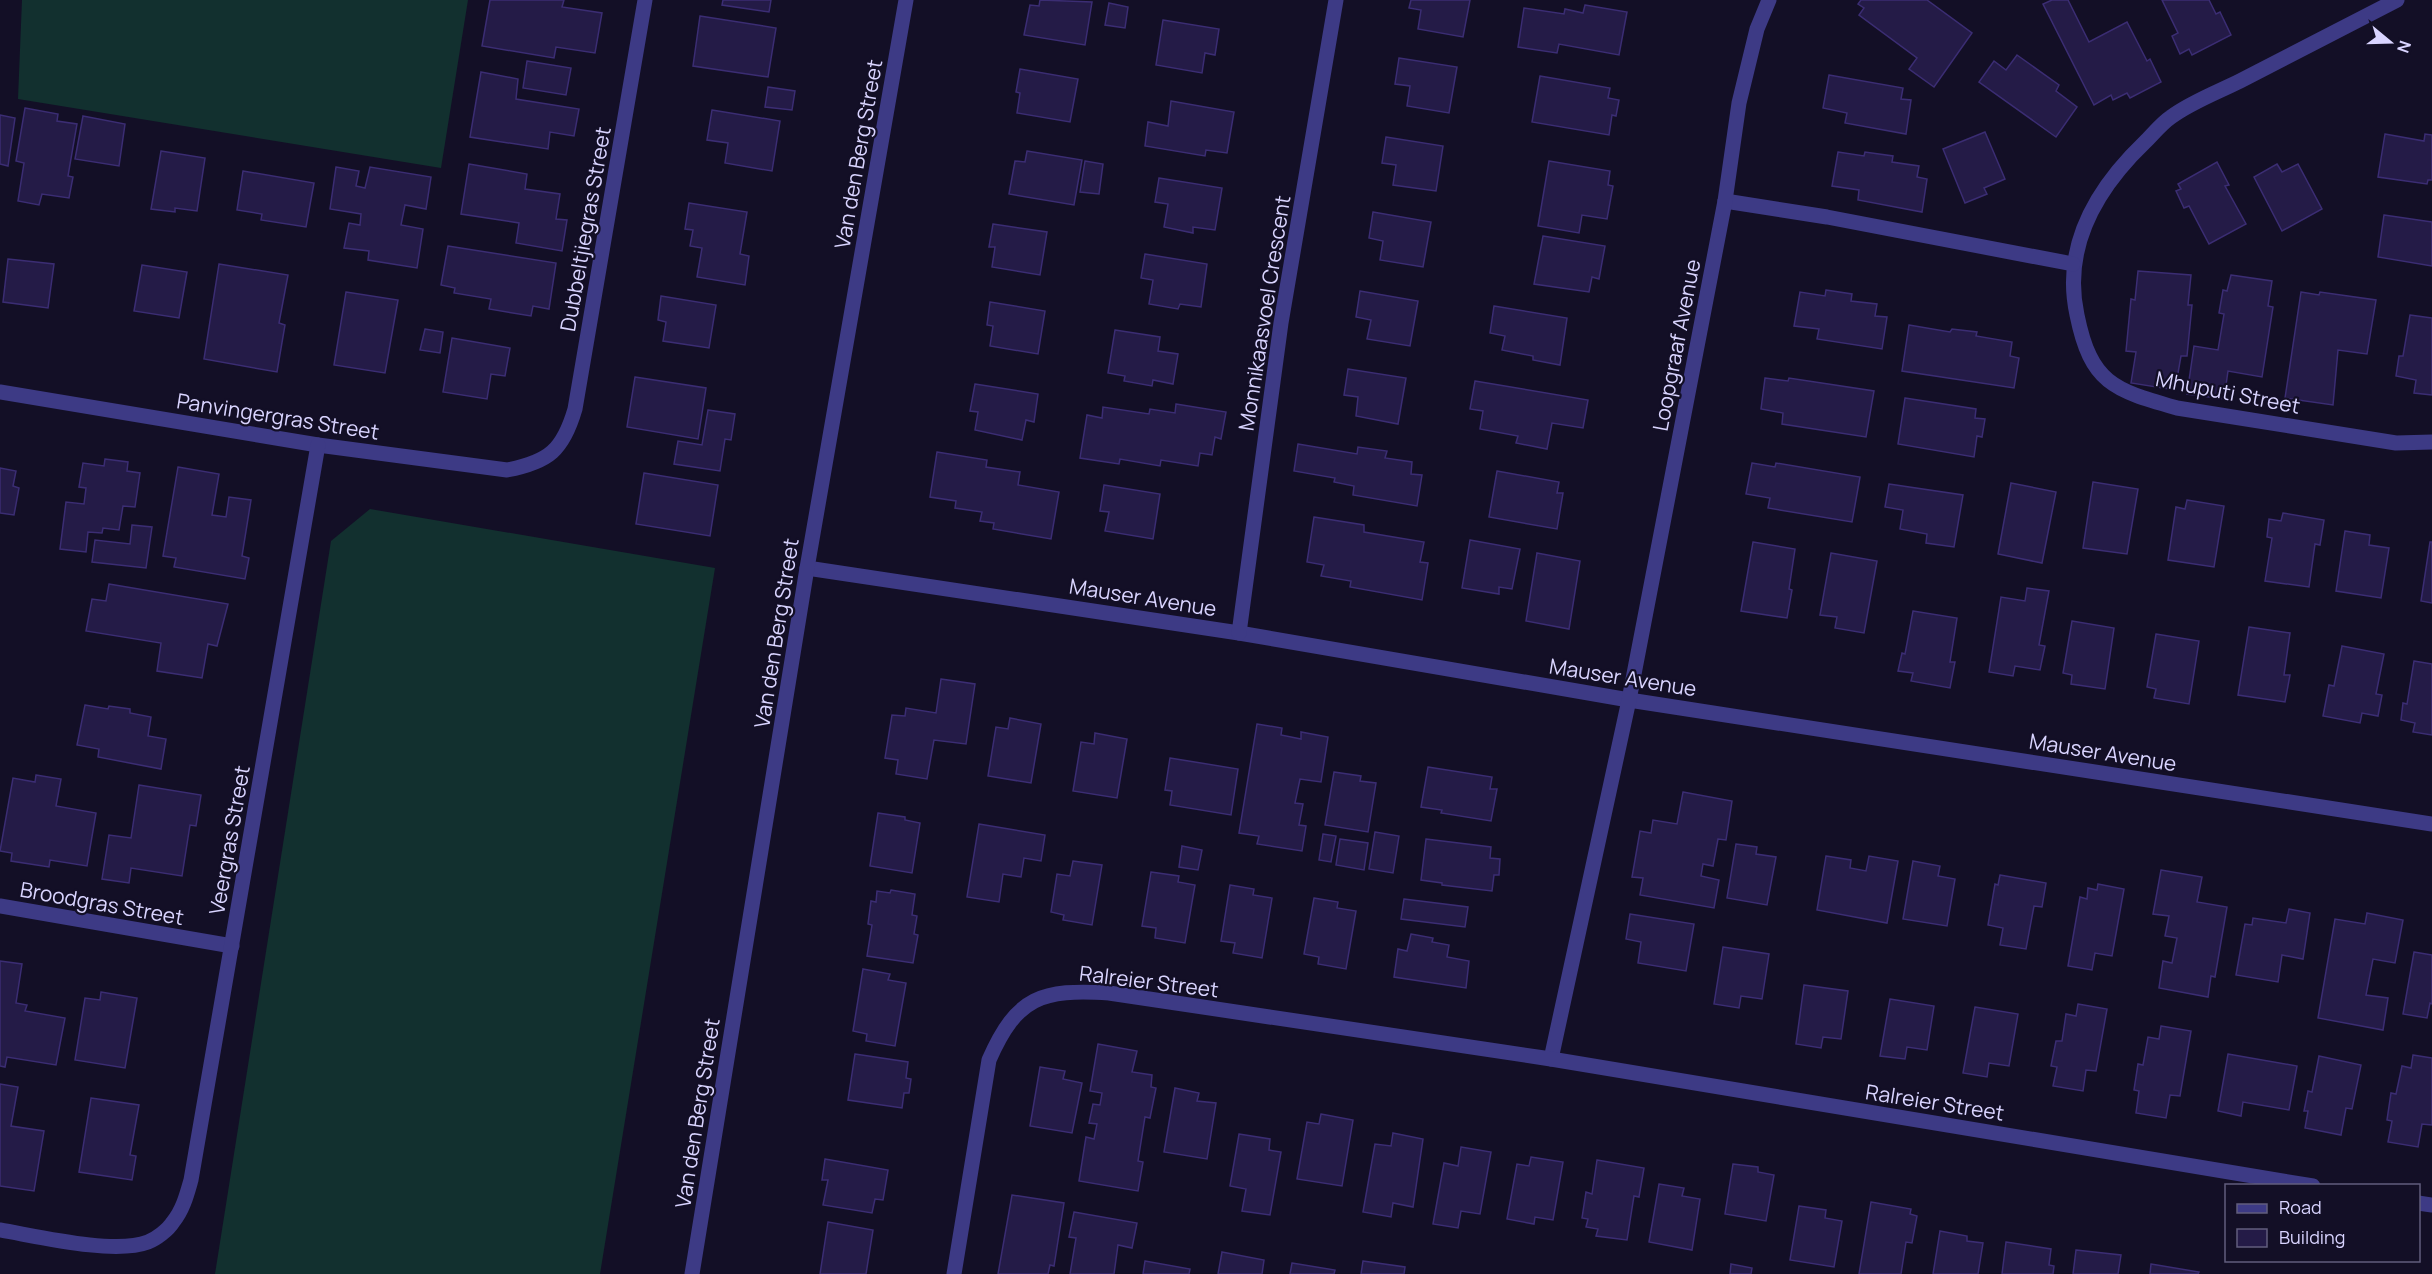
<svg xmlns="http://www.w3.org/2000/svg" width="2432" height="1274" font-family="Manrope,sans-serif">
<rect width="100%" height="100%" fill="#130f26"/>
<g fill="#12302f">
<path d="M22,0H468L441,168L18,99Z"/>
<path d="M370,509L715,568L600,1274H215L331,541Z"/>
</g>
<g fill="#241b47" stroke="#3b2d73" stroke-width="1.5">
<path d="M490,0H564L562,7L602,13L595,53L556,47L554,58L482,46Z"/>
<path d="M723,0H771L769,12L722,5Z"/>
<path d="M1040,0L1092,2L1085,45L1024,35L1030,5L1039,6Z"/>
<path d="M1411,0H1470L1463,37L1418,29L1421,10L1409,8Z"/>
<path d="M1861,0H1927L1972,33L1934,87L1909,69L1917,58L1859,15L1864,8L1858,4Z"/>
<path d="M2052,0H2068L2089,42L2127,22L2147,61L2150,59L2161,82L2130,98L2127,93L2113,100L2111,95L2094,105L2043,4Z"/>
<path d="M2162,0H2209L2216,14L2220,12L2231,35L2192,55L2189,49L2180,54L2172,36L2178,33Z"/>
<path d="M1109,3L1128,7L1125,28L1105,25Z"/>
<path d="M1585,5L1627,12L1619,55L1559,44L1557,53L1518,47L1524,8L1564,14L1565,9L1583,13Z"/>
<path d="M700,16L776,28L768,77L693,66Z"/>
<path d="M1163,20L1219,29L1215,55L1205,53L1202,73L1156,65Z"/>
<path d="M2017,55L2059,85L2056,91L2077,107L2056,137L1979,82L1994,61L2006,70Z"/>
<path d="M1399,58L1457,67L1449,113L1407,106L1410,86L1395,84Z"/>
<path d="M527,61L571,68L566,95L523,88Z"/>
<path d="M1020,69L1078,79L1070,122L1017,113L1020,93L1016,92Z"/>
<path d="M481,72L518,79L516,99L579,109L574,136L550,132L548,149L470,137Z"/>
<path d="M1829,75L1903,88L1901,99L1911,100L1906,134L1845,123L1847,113L1823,108Z"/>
<path d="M1540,76L1610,88L1608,98L1619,100L1616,116L1612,115L1609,135L1532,122Z"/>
<path d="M768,87L795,91L792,110L765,107Z"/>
<path d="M1171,101L1234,112L1227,153L1206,150L1205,156L1145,146L1148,122L1168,126Z"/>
<path d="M25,108L58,114L57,121L77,124L68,176L73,177L69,198L42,194L39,205L18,201L24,163L16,161Z"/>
<path d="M712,110L780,121L772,171L725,163L728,143L707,140Z"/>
<path d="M0,115L15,118L8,166L0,164Z"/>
<path d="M83,116L125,124L119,166L75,159Z"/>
<path d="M1985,132L2005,179L1984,188L1987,194L1965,203L1943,149Z"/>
<path d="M2385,134L2424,141L2425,134L2432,135V180H2428L2427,184L2378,177Z"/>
<path d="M1386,137L1443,146L1436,191L1393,185L1396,165L1382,163Z"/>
<path d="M161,151L205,158L197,211L175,208V212L151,209Z"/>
<path d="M1027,151L1082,160L1074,205L1009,194L1015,161L1025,162Z"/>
<path d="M1838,152L1864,156L1865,152L1893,156L1892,162L1919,166L1917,177L1927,179L1922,212L1858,200L1859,190L1832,186Z"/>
<path d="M1085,161L1103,164L1099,194L1080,192Z"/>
<path d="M1549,161L1610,171L1608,185L1613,186L1607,219L1582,215L1579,233L1538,226Z"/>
<path d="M2217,162L2229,185L2225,186L2246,224L2209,244L2189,206L2184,208L2176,191L2181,189L2178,184Z"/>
<path d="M469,164L527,174L525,189L560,194L556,219L567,220L562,251L516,243L519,223L461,214Z"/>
<path d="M2277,164L2282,172L2298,164L2322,209L2282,231L2254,177Z"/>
<path d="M336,167L359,171L356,186L365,188L370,167L431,177L426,209L405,205L401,225L423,229L417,268L368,260L369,251L344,248L349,223L360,225L361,214L330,209Z"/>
<path d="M243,171L314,183L306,227L261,220L262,214L237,210Z"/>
<path d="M1159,178L1222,188L1215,230L1193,227V233L1164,227L1168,204L1155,202Z"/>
<path d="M689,203L747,212L740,254L749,256L745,285L697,277L702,248L690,246L693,230L685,229Z"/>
<path d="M1373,212L1431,222L1423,267L1380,260L1383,241L1369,238Z"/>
<path d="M2384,215L2432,222V266L2378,257Z"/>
<path d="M993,224L1047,232L1040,275L992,267L995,247H989Z"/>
<path d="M1543,236L1605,246L1599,279L1592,277L1589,292L1534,284Z"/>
<path d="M448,246L556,263L549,309L533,306L531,316L489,309L491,299L454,293L455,288L441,285Z"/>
<path d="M1145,254L1207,264L1201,307L1180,304L1178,309L1149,304L1153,280L1141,278Z"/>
<path d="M8,259L54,264L48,308L3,302Z"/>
<path d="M219,264L288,275L279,323L285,325L277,372L204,359Z"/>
<path d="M142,265L187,272L179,318L134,311Z"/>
<path d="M2138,271L2191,275L2188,305H2192L2187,356H2181L2175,390L2131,383L2136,352L2126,351L2131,299L2135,300Z"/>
<path d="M2231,275L2272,281L2268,306L2273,307L2262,377L2228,371L2224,399L2187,394L2194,346L2218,350L2224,314L2219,313L2223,290L2227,291Z"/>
<path d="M1826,290L1852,294L1851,301L1877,304L1875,316L1887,317L1882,349L1817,339L1819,329L1794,326L1800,292L1825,296Z"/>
<path d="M1360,291L1418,301L1410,346L1367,339L1371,320L1356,317Z"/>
<path d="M346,292L398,300L385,373L334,365Z"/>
<path d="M2301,292L2319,295L2320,292L2376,300L2367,354L2338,350L2333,405L2285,398Z"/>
<path d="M661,296L716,305L709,348L663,341L666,322L658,320Z"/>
<path d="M990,302L1045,311L1038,354L990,346L993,326L987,325Z"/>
<path d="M1494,306L1567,318L1560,365L1533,360V356L1502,350L1505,336L1490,333Z"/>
<path d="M2410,315L2432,318V395L2414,393L2416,380L2396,376L2399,356H2403Z"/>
<path d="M1909,325L1950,332L1952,329L1977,332L1976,336L2012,342L2010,356L2019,358L2014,388L1902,371Z"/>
<path d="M425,329L443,332L440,353L420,350Z"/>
<path d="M1115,330L1160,337L1158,351L1178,354L1173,384L1153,380L1152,386L1124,381L1125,376L1108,373Z"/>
<path d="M452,338L510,348L505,376L491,374L487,399L443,392Z"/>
<path d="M1348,369L1406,378L1398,424L1356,416L1358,397L1344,395Z"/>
<path d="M635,377L706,388L698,439L627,427Z"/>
<path d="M1765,378L1788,381L1789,378L1874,391L1866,437L1782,424L1783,413L1761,409Z"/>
<path d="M1475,381L1588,400L1583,428L1552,423L1547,449L1516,443L1518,436L1480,429L1483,411L1470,409Z"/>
<path d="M975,384L1038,394L1034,422L1026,420L1022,440L975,430L978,412L970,411Z"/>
<path d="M1905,398L1976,409L1975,418L1985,419L1982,437L1977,436L1974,457L1898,444Z"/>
<path d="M1176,404L1226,412L1221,439L1215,437L1212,455L1200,453L1198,466L1161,460L1160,466L1120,459L1119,464L1080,458L1087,415L1102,418L1103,407L1149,414L1150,409L1175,413Z"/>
<path d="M708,410L735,414L731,440L725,439L720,471L674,464L678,441L702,445Z"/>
<path d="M1298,444L1357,454L1358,447L1387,451L1385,458L1412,462L1411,474L1422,475L1417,506L1353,495L1354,486L1334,482L1335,478L1294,471Z"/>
<path d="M937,452L987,460L986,467L1020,472L1018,485L1059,492L1051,539L993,529L994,523L980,521L982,512L955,508L956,501L930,497Z"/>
<path d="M105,459L128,462L127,471L140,473L135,507L123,506L119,530L103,528L102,533L88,532L86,552L60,549L66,502L84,504L86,488L79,487L83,463L104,466Z"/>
<path d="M1752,463L1775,467L1776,463L1860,477L1852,522L1768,508L1770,498L1746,494Z"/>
<path d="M178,467L219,474L212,515L226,517L229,497L251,500L242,556L249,558L245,579L174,567L176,558L163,556Z"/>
<path d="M0,468L16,471L13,486L19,488L14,515L0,513Z"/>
<path d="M1497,471L1559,482L1557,493H1563L1557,529L1489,517Z"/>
<path d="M644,473L718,485L710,536L636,524Z"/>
<path d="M2093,482L2138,489L2127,554L2083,548Z"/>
<path d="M2011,483L2056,492L2042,563L1998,554Z"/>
<path d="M1889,484L1963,495L1954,547L1926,543L1927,534L1900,529L1903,510L1885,507Z"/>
<path d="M1104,485L1160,494L1153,539L1105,531L1109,512L1100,511Z"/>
<path d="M2187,500L2224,506L2214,567L2168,560L2176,507L2185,509Z"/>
<path d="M2283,513L2324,520L2320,545L2315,544L2309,587L2265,581L2272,538L2267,537L2269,519L2281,521Z"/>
<path d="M1314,517L1364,525V532L1424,542L1420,562L1428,563L1422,600L1350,587L1351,581L1321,576L1324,565L1307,562Z"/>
<path d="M132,525L152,527L146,568L92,562L95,540L130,544Z"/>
<path d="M2345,531L2370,535L2369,545L2389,548L2381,598L2336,591Z"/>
<path d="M1470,540L1520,549L1512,589L1499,587V594L1462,588Z"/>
<path d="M1753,542L1795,549L1789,589L1792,590L1787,618L1741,611Z"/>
<path d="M2430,542H2432V603L2421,601Z"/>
<path d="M1537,553L1580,561L1569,629L1526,621Z"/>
<path d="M1831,553L1877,561L1864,633L1835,628L1837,617L1820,615Z"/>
<path d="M109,584L228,604L217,646L208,644L202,678L157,671L161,643L86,631L92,599L106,601Z"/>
<path d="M2027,588L2049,591L2039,645L2045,646L2040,670L2015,666L2013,676L1989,672L2001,597L2025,601Z"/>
<path d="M1913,611L1957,618L1950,662H1955L1950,688L1911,681L1913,673L1898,671L1902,653L1905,654Z"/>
<path d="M2072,621L2114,628L2105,689L2071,684L2072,675L2063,673Z"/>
<path d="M2249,627L2290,633L2284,675H2290L2285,702L2238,695Z"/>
<path d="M2156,634L2199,641L2189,704L2154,698L2156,689L2147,687Z"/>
<path d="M2342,646L2384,654L2376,694L2382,695L2378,716L2362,713L2360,723L2323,716L2329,685L2334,686Z"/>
<path d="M2414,661L2432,664V735L2413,732L2415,723L2401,720L2403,703L2407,704Z"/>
<path d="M941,679L975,684L966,744L934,740L927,779L896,774L898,760L885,758L892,715L905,716L906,708L936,713Z"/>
<path d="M85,705L108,709L109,706L130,709V713L151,717L148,736L166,739L161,769L98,757L99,749L77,745Z"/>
<path d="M1010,718L1041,724L1031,783L988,776L996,727L1008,729Z"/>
<path d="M1257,724L1282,728L1281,735L1301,739V732L1328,737L1321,782L1300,779L1295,803L1303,804L1299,825L1306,826L1302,851L1257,844L1259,836L1239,833Z"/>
<path d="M1095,733L1127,739L1117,798L1073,791L1081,742L1094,744Z"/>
<path d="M1170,758L1238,769L1231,815L1170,805L1172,791L1165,790Z"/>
<path d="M1428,767L1492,777L1490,789H1497L1491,821L1441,813L1442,810L1421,807Z"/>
<path d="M1334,772L1361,776L1360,781L1376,783L1368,832L1325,825Z"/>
<path d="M36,775L61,779L56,806L96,813L87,866L50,860L49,867L11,861L12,853L0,851L13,778L35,782Z"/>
<path d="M139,785L201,795L196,826L190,825L182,876L131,868L129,883L102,879L109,835L131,838Z"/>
<path d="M1683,792L1732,801L1726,840L1718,839L1713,866L1703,864L1701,876L1719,880L1714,908L1640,895L1643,878L1632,877L1640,831L1651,833L1653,820L1677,824Z"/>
<path d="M878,813L905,817V820L920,823L912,873L870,866Z"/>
<path d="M979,824L1045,835L1041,861L1024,858L1021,877L1003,874L999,902L967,897Z"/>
<path d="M1375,832L1399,836L1393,873L1369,869Z"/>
<path d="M1323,834L1336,836L1331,862L1319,860Z"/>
<path d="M1340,839L1368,843L1364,870L1336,865Z"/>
<path d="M1426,839L1491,847L1490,858L1500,859L1499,875H1494L1492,891L1442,885V883L1421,880Z"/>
<path d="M1736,844L1757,847L1756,854L1776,857L1767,905L1727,898Z"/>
<path d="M1182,846L1202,850L1198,870L1179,867Z"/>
<path d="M1826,856L1851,860L1850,868L1866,871L1869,856L1898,861L1887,923L1817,910Z"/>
<path d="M1073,861L1102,865L1092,925L1063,920L1064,915L1051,912L1057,874L1070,876Z"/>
<path d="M1913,861L1940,866L1938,876L1955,879L1947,926L1903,919Z"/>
<path d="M2161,870L2202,877L2197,902L2227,907L2215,977L2211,976L2208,997L2159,988L2163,961L2172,963L2177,938L2165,936L2169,916L2153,914Z"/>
<path d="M1151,872L1179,876L1178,882L1195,885L1185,943L1155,938L1156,928L1142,926Z"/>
<path d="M2000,875L2046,883L2042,907L2034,906L2026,949L2000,945L2003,928L1988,925L1995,884L1998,885Z"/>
<path d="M2098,884L2124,889L2112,956L2095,953L2092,970L2068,966L2080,897L2087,899L2088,888L2097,890Z"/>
<path d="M1230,885L1254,889L1253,895L1272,898L1262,958L1233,953L1235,943L1221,941Z"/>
<path d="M891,890L915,894L912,915L917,916L914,934L918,935L913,963L867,956L872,925L868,924L871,901L876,902L877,891L890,893Z"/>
<path d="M1314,898L1338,902L1337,908L1356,911L1346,969L1318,964L1319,957L1304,954Z"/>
<path d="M1404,899L1468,907L1465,927L1401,919Z"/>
<path d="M2289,909L2310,913L2303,959L2282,955L2278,982L2236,975L2245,924L2252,925L2253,918L2286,923Z"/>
<path d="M2367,913L2403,920L2395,963L2373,959L2366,995L2388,998L2383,1030L2318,1018L2335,919L2365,924Z"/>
<path d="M1630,914L1694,924L1686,971L1638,963L1641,942L1626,939Z"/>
<path d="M1411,934L1433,938L1432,942L1449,945L1447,957L1469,961L1466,988L1394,977L1398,949L1407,951Z"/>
<path d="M1723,947L1769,954L1762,999L1741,996L1739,1008L1714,1004Z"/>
<path d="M2414,952L2432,955V1004L2430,1003L2427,1018L2403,1014Z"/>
<path d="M0,961L22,964L16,1003L27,1005L25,1011L65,1018L56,1065L7,1057L5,1067L0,1066Z"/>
<path d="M863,969L890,974L888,980L906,983L895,1046L866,1041L867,1034L853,1031Z"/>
<path d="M1804,985L1848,991L1841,1039L1823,1037L1821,1048L1796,1044Z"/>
<path d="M101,992L137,998L125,1068L75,1060L85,998L100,1000Z"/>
<path d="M1890,999L1934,1006L1927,1050L1907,1047L1905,1059L1880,1056Z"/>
<path d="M2078,1004L2107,1009L2096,1071L2086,1070L2083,1091L2053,1086L2057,1067L2051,1066L2056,1041H2062L2066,1014L2076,1016Z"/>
<path d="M1975,1007L2018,1014L2009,1066L1989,1063L1987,1077L1963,1073Z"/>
<path d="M2161,1026L2191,1031L2180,1096L2170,1095L2166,1118L2136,1113L2139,1091L2134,1090L2138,1064L2143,1065L2148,1037L2159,1039Z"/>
<path d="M1098,1044L1137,1051L1132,1072L1152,1075L1151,1087L1156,1088L1150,1118L1145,1117L1138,1161L1143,1162L1138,1191L1079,1181L1086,1137L1094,1139L1097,1124L1089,1123L1093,1104L1100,1105L1102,1093L1090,1091Z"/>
<path d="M855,1054L908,1062L906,1078L911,1079L909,1093H904L902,1108L848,1100Z"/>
<path d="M2228,1054L2297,1066L2289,1110L2243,1102L2241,1116L2218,1111Z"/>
<path d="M2413,1055L2432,1058V1125L2422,1124L2418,1147L2388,1142L2392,1121L2387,1120L2391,1093L2396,1094L2402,1066L2411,1068Z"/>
<path d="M2319,1056L2361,1065L2352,1109L2346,1108L2341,1135L2305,1128L2308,1111H2304L2308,1091L2312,1092Z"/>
<path d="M1040,1067L1065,1071L1063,1079L1082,1083L1072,1133L1030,1126Z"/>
<path d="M0,1084L18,1087L11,1126L44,1131L34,1191L0,1186Z"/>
<path d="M1175,1088L1199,1093L1197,1101L1216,1103L1207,1159L1164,1152Z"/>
<path d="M91,1098L139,1105L130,1155L136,1156L132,1180L79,1172Z"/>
<path d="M1321,1114L1353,1120L1342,1186L1297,1179L1307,1122L1319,1124Z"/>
<path d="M1393,1133L1423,1139L1413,1207L1393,1203L1391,1217L1363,1212L1375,1144L1391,1146Z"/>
<path d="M1239,1134L1270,1139L1269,1150L1281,1152L1270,1215L1242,1211L1246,1189L1230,1186Z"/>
<path d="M1461,1147L1491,1152L1480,1214L1461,1211L1458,1228L1433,1224L1444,1163L1458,1166Z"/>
<path d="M1531,1157L1563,1162L1553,1220L1535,1217L1534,1224L1507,1219L1517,1164L1529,1166Z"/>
<path d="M825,1159L888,1170L883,1200L875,1199L872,1213L823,1205L828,1180H822Z"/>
<path d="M1597,1160L1644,1168L1639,1197L1634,1196L1627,1240L1596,1236L1598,1229L1586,1227L1588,1219L1582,1218L1586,1192L1592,1194Z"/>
<path d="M1733,1164L1758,1167V1172L1774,1175L1766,1221L1725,1214Z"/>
<path d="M1659,1184L1684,1188L1682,1196L1700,1199L1692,1250L1649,1242Z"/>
<path d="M1012,1195L1064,1203L1054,1266L1050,1265L1048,1274H998Z"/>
<path d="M1871,1202L1911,1209L1910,1214L1917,1216L1912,1243L1906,1242L1901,1274H1859Z"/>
<path d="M1799,1206L1826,1210L1825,1218L1842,1221L1834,1267L1790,1260Z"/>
<path d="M1074,1212L1137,1223L1132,1248L1118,1245L1114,1274H1070L1076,1238L1069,1237Z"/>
<path d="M828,1222L873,1230L866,1274H820Z"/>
<path d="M1940,1231L1967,1236V1241L1983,1243L1978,1274H1933Z"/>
<path d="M2006,1242L2051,1249L2049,1265L2054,1266L2053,1274H2002Z"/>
<path d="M2076,1250L2121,1255L2118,1274H2073Z"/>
<path d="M1222,1252L1264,1260L1262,1274H1218Z"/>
<path d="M1145,1261L1190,1269L1189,1274H1143Z"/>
<path d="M1363,1261L1405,1267L1404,1274H1361Z"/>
<path d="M1292,1263L1335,1270L1334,1274H1290Z"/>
<path d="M1731,1264L1752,1268L1751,1274H1730Z"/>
<path d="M2151,1264L2199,1272L2198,1274H2150Z"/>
</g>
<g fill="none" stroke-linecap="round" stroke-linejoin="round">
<g stroke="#3d3a85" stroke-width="15">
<path d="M2397,0C2345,27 2292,54 2240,81C2218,92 2191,102 2171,117C2162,123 2153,134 2145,142C2097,188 2062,246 2077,315C2091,384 2114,390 2177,408L2396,443L2432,442"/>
<path d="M1725,201L1827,217L2073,264"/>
<path d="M0,392L318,445L507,470C549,462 563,450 575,409L645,0"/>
<path d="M807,568L1239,633L1629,700L2432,824"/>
<path d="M1239,633L1281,323L1336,0"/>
<path d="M0,906L232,946"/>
<path d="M1551,1059L1629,700L1725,201L1739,103L1757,29L1769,0"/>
<path d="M2418,1203L2432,1205"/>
<path d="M0,1230C36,1236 114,1255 148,1242C156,1239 168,1230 173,1222C183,1210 187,1194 191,1180L318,445"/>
<path d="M692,1274L807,568L906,0"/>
<path d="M954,1274L989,1060C1017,996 1042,989 1109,993L1551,1059L2313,1186"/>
</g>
</g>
<g text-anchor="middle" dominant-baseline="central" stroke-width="4.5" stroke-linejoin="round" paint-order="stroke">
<g font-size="21" fill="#d9d4ff" stroke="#130f26">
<text transform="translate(858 154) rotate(-80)">Van den Berg Street</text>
<text transform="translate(585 229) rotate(-80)">Dubbeltjiegras Street</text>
<text transform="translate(1264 313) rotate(-81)">Monnikaasvoel Crescent</text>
<text transform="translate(1676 345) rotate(-79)">Loopgraaf Avenue</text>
<text transform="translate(2228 392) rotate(11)">Mhuputi Street</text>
<text transform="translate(278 416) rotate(9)">Panvingergras Street</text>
<text transform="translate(1143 597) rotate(9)">Mauser Avenue</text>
<text transform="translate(776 633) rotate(-81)">Van den Berg Street</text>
<text transform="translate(1623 677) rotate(9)">Mauser Avenue</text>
<text transform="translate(2103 752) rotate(9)">Mauser Avenue</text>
<text transform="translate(229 840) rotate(-80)">Veergras Street</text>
<text transform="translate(102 903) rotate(10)">Broodgras Street</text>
<text transform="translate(1149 981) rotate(7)">Ralreier Street</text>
<text transform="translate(1935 1102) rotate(9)">Ralreier Street</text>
<text transform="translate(697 1113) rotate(-81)">Van den Berg Street</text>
</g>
</g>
<rect x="2225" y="1184" width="195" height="78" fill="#130f26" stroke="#625e7d" stroke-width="1.5"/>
<rect x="2237" y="1204" width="30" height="9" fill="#3d3a85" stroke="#625e7d" stroke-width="1.5"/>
<text x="2279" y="1214" font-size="18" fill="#d9d4ff">Road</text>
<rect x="2237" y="1229" width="30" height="18" fill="#241b47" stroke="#625e7d" stroke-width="1.5"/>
<text x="2279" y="1244" font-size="18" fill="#d9d4ff">Building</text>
<g transform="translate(2390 42) rotate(109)" stroke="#130f26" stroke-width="4.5" paint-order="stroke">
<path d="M0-4.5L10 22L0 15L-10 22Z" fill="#d9d4ff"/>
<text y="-9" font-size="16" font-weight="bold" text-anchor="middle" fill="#d9d4ff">N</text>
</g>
</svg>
